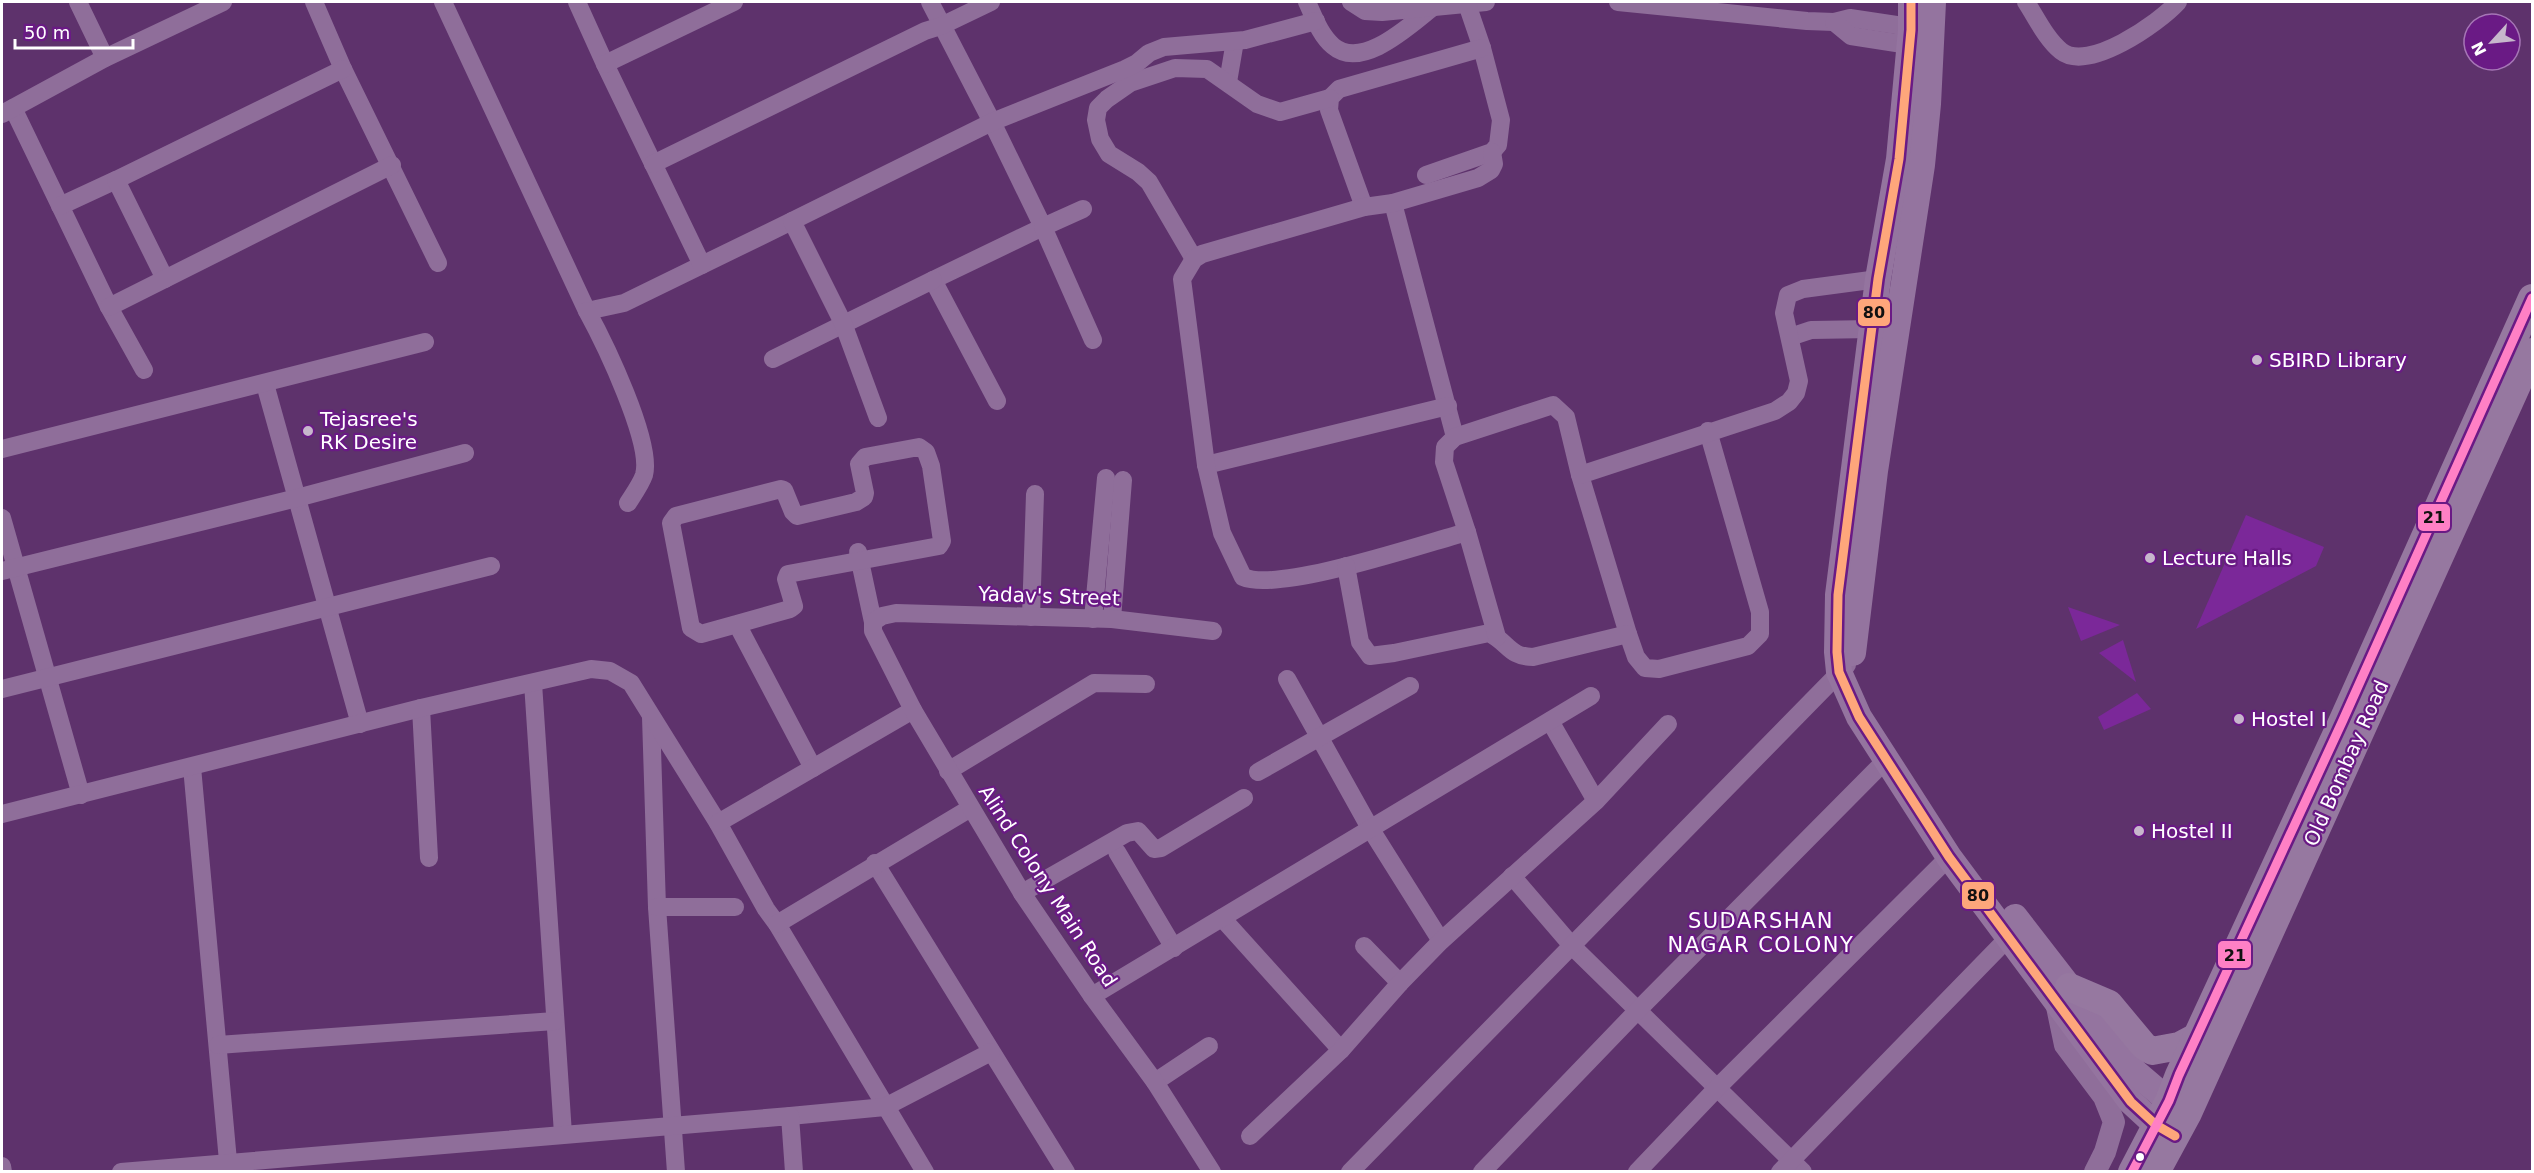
<svg xmlns="http://www.w3.org/2000/svg" width="2534" height="1173" font-family="'DejaVu Sans',sans-serif">
<rect width="100%" height="100%" fill="#5e326c"/>
<g fill="#7b2899">
<path d="M2246,515L2324,547L2316,566L2196,629Z"/>
<path d="M2068,607L2120,625L2081,641Z"/>
<path d="M2123,640L2136,682L2099,653Z"/>
<path d="M2137,693L2151,709L2104,730L2098,717Z"/>
</g>
<g fill="none" stroke-linecap="round" stroke-linejoin="round">
<g stroke="#8f6e9a" stroke-width="18">
<path d="M78,2L105,58"/>
<path d="M314,2L343,69L438,263"/>
<path d="M443,2L587,311L624,303L792,221"/>
<path d="M577,2L605,64L702,265"/>
<path d="M930,2L992,122L1043,227L933,280L997,401"/>
<path d="M1307,2C1314,17 1320,35 1333,46C1362,71 1410,25 1432,8"/>
<path d="M1351,2L1365,11L1382,12L1486,2"/>
<path d="M1618,2L1807,21L1834,22L1850,18L1923,29"/>
<path d="M2026,2C2036,17 2046,39 2061,51C2088,73 2159,23 2178,2"/>
<path d="M1834,22L1851,36L1909,45"/>
<path d="M605,64L734,2"/>
<path d="M1228,82L1235,41"/>
<path d="M13,108L109,307L144,370"/>
<path d="M2,114L105,58L223,2"/>
<path d="M653,164L925,31L941,26L991,2"/>
<path d="M1426,175L1492,152L1498,145L1501,120L1482,48L1467,4"/>
<path d="M1393,203L1455,437"/>
<path d="M60,206L116,180"/>
<path d="M1364,207L1329,110L1330,98L1339,89L1482,48"/>
<path d="M1083,209L1043,227L1093,340"/>
<path d="M1194,259L1149,182L1138,172L1109,154L1100,139L1096,120L1098,108L1107,99L1130,83L1175,68L1207,69L1257,104L1280,112L1330,98"/>
<path d="M165,279L116,180L343,69"/>
<path d="M109,307L392,165"/>
<path d="M587,311C604,342 653,443 644,475C641,484 633,495 628,503"/>
<path d="M1790,337L1811,330L1872,329"/>
<path d="M773,359L933,280"/>
<path d="M265,384L360,724"/>
<path d="M878,418L843,323L792,221L992,122L1125,69L1137,63L1149,53L1164,47L1245,40L1316,21"/>
<path d="M2,449L425,342"/>
<path d="M1206,465L1448,406"/>
<path d="M1580,475L1628,634"/>
<path d="M2,518L81,795"/>
<path d="M1467,532C1423,544 1279,593 1243,577L1222,533L1206,465L1182,279L1194,259L1202,254L1364,207L1393,203L1478,178L1491,170L1494,164L1492,152"/>
<path d="M858,552L873,622"/>
<path d="M1346,566L1360,642L1370,656L1394,653L1489,633C1508,642 1509,657 1533,657L1628,634L1636,657L1645,668L1659,669L1748,646L1760,634V612L1708,431"/>
<path d="M2,571L297,498L465,453"/>
<path d="M1031,617L1035,494"/>
<path d="M1093,619L1106,478"/>
<path d="M1112,619L1123,480"/>
<path d="M737,624L790,609L794,606L786,579L788,574L939,546L942,541L931,466L926,452L919,447L865,457L859,464L865,493L864,497L856,502L797,516L793,512L784,490L781,489L676,516L671,523L691,628L701,634L737,624L813,768"/>
<path d="M1497,637L1467,532L1444,462L1445,447L1455,437L1553,405L1566,417L1580,475L1775,411L1789,402L1796,393L1799,381L1784,313L1788,295L1803,289L1878,279"/>
<path d="M1287,679L1370,828L1441,941"/>
<path d="M533,683L563,1134"/>
<path d="M2,689L491,566"/>
<path d="M421,708L429,858"/>
<path d="M651,717L657,907L676,1172"/>
<path d="M1550,721L1596,801"/>
<path d="M192,767L229,1172"/>
<path d="M948,771L1094,683L1146,684"/>
<path d="M1258,772L1410,686"/>
<path d="M2,814L421,708L591,669L610,671L631,683L718,823L766,909L777,924L925,1172"/>
<path d="M718,823L913,710"/>
<path d="M1117,852L1174,948"/>
<path d="M875,863L1066,1172"/>
<path d="M1512,876L1573,947L1803,1172"/>
<path d="M1022,893L1127,833L1138,831L1154,849L1161,848L1244,798"/>
<path d="M657,907H735"/>
<path d="M1222,918L1341,1050"/>
<path d="M777,924L969,809"/>
<path d="M1364,946L1400,983"/>
<path d="M1092,996L1591,696"/>
<path d="M218,1045L555,1021"/>
<path d="M1155,1082L1209,1046"/>
<path d="M790,1116L885,1107L991,1052"/>
<path d="M1250,1136L1341,1050L1400,983L1441,941L1596,801L1668,724"/>
<path d="M2,1166L3,1172"/>
<path d="M121,1172L790,1116L794,1172"/>
<path d="M1212,1172L1155,1082L1092,996L1022,893L913,710L873,631V622L882,616L896,613L1112,619L1213,631"/>
<path d="M1350,1172L1847,665"/>
<path d="M1482,1172L1638,1010L1886,760"/>
<path d="M1637,1172L1718,1087L1949,857"/>
<path d="M1780,1172L2009,937"/>
</g>
<path stroke="#8f6e9a" stroke-width="22" d="M2056,1002L2065,1045L2104,1097L2114,1122L2105,1152L2095,1172"/>
<g stroke="#94749f" stroke-width="26">
<path d="M1911,2V30L1899,159L1878,279L1838,595L1837,652L1839,672L1859,717L1949,857L2131,1102L2156,1125L2175,1135"/>
<path d="M1853,653L1875,471L1922,165L1928,104L1933,2"/>
<path d="M2015,917L2135,1072L2169,1101L2186,1112"/>
</g>
<g stroke="#9678a0" stroke-width="28">
<path d="M2069,987L2109,1004L2144,1046L2152,1051L2179,1046L2196,1037"/>
<path d="M2132,1172L2169,1101L2179,1075L2343,720L2532,298"/>
<path d="M2156,1172L2188,1113L2532,352"/>
</g>
<g stroke="#6a1a85" stroke-width="14">
<path id="bus-1" d="M1911,2V30L1899,159L1878,279L1838,595L1837,652L1839,672L1859,717L1949,857L2131,1102L2156,1125L2175,1136"/>
</g>
<g stroke="#6a1a85" stroke-width="14">
<path id="bus-2" d="M2132,1172L2169,1101L2179,1075L2343,720L2532,298"/>
</g>
<use href="#bus-1" stroke="#fea67b" stroke-width="9"/>
<use href="#bus-2" stroke="#ff80c5" stroke-width="9"/>
</g>
<g fill="#c7b7cc" stroke="#6a1a85" stroke-width="2">
<circle cx="2257" cy="360" r="6"/>
<circle cx="308" cy="431" r="6"/>
<circle cx="2150" cy="558" r="6"/>
<circle cx="2239" cy="719" r="6"/>
<circle cx="2139" cy="831" r="6"/>
</g>
<circle fill="#fff" stroke="#6a1a85" stroke-width="2" cx="2140" cy="1157" r="5"/>
<g text-anchor="middle" dominant-baseline="central" stroke-width="4.5" stroke-linejoin="round" paint-order="stroke">
<g font-size="20" fill="#fff" stroke="#6a1a85" text-anchor="start">
<text x="2269" y="360">SBIRD Library</text>
<text x="320" y="419">Tejasree's<tspan x="320" dy="23">RK Desire</tspan></text>
<text x="2162" y="558">Lecture Halls</text>
<text x="2251" y="719">Hostel I</text>
<text x="2151" y="831">Hostel II</text>
</g>
<g font-size="20" fill="#fff" stroke="#6a1a85">
<text transform="translate(1049 596) rotate(2)">Yadav's Street</text>
<text transform="translate(2346 763) rotate(-66)">Old Bombay Road</text>
<text transform="translate(1048 886) rotate(57)">Alind Colony Main Road</text>
</g>
<g font-size="21" letter-spacing="1.5" fill="#fff" stroke="#6a1a85">
<text x="1761" y="921">SUDARSHAN<tspan x="1761" dy="24">NAGAR COLONY</tspan></text>
</g>
</g>
<g stroke="#6a1a85" stroke-width="2">
<rect x="1857" y="298" width="34" height="29" rx="6" fill="#fea67b"/>
<rect x="2417" y="503" width="34" height="29" rx="6" fill="#ff80c5"/>
<rect x="1961" y="881" width="34" height="29" rx="6" fill="#fea67b"/>
<rect x="2217" y="940" width="35" height="29" rx="6" fill="#ff80c5"/>
</g>
<g font-size="16" text-anchor="middle" font-weight="bold" fill="#111">
<text x="1874" y="318">80</text>
<text x="2434" y="523">21</text>
<text x="1978" y="901">80</text>
<text x="2235" y="961">21</text>
</g>
<rect width="2534" height="1173" fill="none" stroke="#ffffff" stroke-width="6"/>
<g transform="translate(2492 42) rotate(243)"><circle r="28" fill="#6a1a85" stroke="#a676b6" stroke-width="1.5"/>
<path d="M0-4.5L10 22L0 15L-10 22Z" fill="#c7b7cc"/>
<text y="-9" font-size="16" font-weight="bold" text-anchor="middle" fill="#ffffff">N</text>
</g>
<path d="M15 39v9h118v-9" fill="none" stroke="#ffffff" stroke-width="3"/>
<text x="24" y="39" font-size="18" fill="#ffffff" stroke="#6a1a85" stroke-width="4.5" paint-order="stroke">50 m</text>
</svg>
